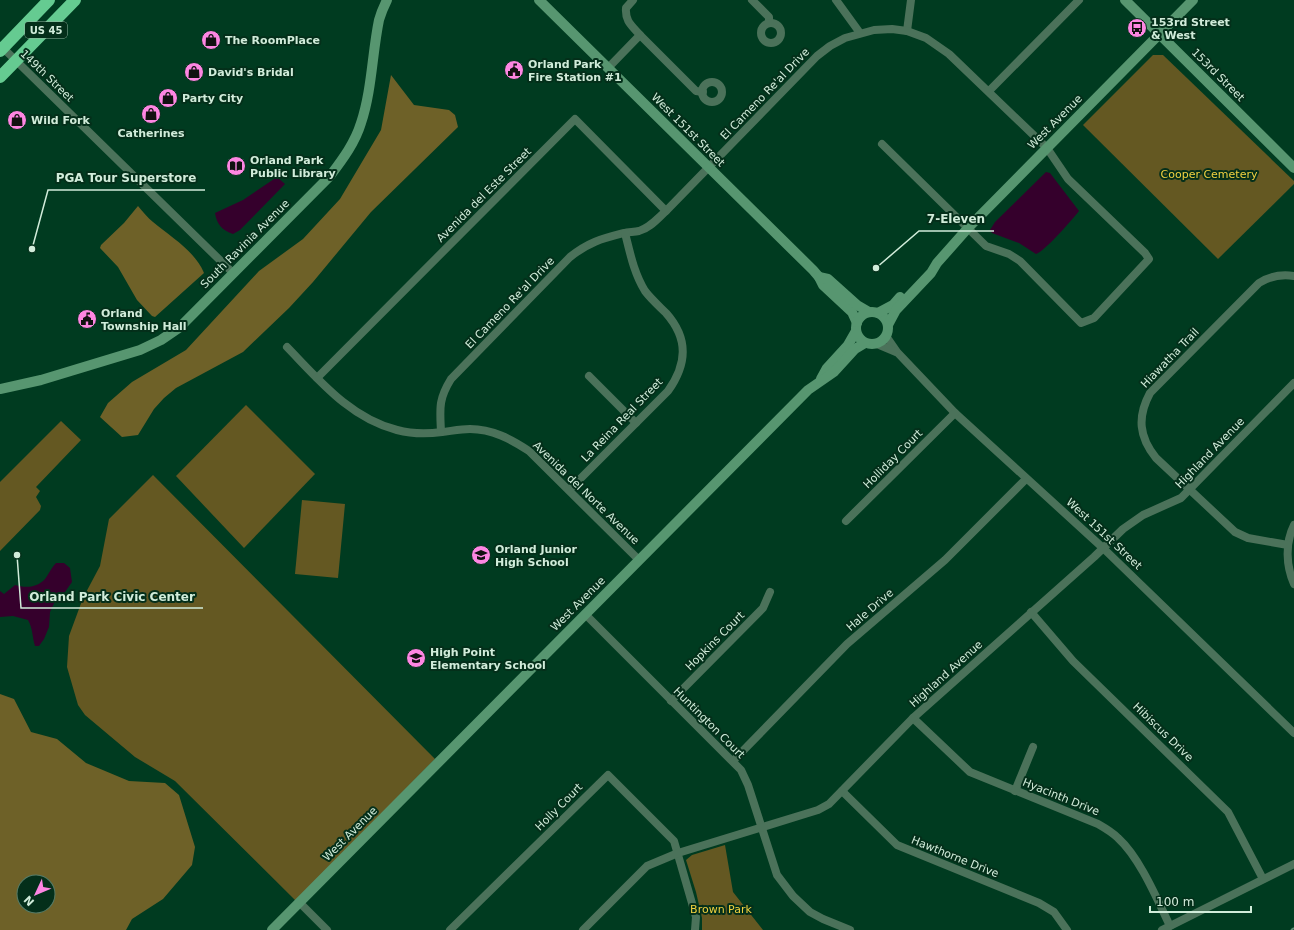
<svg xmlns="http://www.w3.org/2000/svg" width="1294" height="930" font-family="'DejaVu Sans',sans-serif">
<rect width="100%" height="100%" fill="#003b20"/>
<g fill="#645822">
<path d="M1153,55H1163L1294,181V184L1218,259L1083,125Z"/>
<path d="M246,405L315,474L244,548L176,476Z"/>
<path d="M61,421L81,440L36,487L40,491L36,497L41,506L40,510L0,551V482Z"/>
<path d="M153,475L435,759L296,901L175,781L135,757L85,715L78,705L67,667L69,636L83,598L100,566L109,519Z"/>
<path d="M302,500L345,504L338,578L295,574Z"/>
<path d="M725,845L733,892L763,930H702V918L696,892L686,860L692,855Z"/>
</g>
<g fill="#6e6128" fill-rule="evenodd">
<path d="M391,75L414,105L449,110L455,115L458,127L371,212L313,282L289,308L243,352L176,388L164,398L154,409L138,435L122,437L100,417L108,403L132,382L186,350L259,271L303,239L340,199L381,130Z"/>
<path d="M138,206C143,212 148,218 153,222C171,237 195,251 204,273L155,317L152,316L137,300L118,267L100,248L101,245L124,223Z"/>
<path d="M0,694L14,699L31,732L57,739L86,763L129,781L165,783L179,795L195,847L192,865L163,899L132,919L126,930H0ZM24,882H48V906H24Z"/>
</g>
<g fill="#35002c">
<path d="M1046,172L1050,173L1079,211C1073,219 1044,252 1036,254L1019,243L992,233L990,230L995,222Z"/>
<path d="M277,177L285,184L240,230L233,234C222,230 217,225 215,213L243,200Z"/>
<path d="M56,563H64L70,568L72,582L65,592L56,599L50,612L49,627L44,639L39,646H35C32,636 33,629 28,620L13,616L0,617V591L4,594L15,585C25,588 37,588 45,579C49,574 51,568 56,563Z"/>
</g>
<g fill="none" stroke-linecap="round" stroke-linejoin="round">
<g stroke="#4b725a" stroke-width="8">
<path d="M752,0L769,17V23"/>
<path d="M836,0L860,33"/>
<circle cx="771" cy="33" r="10"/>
<path d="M907,31L911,0"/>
<path d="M640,35L696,91L703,92"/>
<path d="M1,46L233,273"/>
<path d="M608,68L640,35C631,25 625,21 626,8L633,0"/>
<circle cx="712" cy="92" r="10"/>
<path d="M989,91L1079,0"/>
<path d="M886,336L897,352L955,413L1103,548L1294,733"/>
<path d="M877,344L896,352"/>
<path d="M287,347C319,380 350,418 397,430C412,434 428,434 442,432C451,431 461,429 470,429C492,429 511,439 529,451L639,560"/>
<path d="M589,376L636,423"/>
<path d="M317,378L575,119L666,211"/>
<path d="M441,432C440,409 438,400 451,379L570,257C589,242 601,239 624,233C628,232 634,232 639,231C650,228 658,218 666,211L817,56L830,46L845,38L874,30L892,29L907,31L926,38L949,54L1047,148L1068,179L1145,253L1149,259L1094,318L1081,323L1020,261L1009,254L986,246L882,144"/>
<path d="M569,490L668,391C687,364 689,339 666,313C659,306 651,299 645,291C634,273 630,253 625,233"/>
<path d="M846,521L955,413"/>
<path d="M1294,525C1285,543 1286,566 1294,584"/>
<path d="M1288,545L1248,538L1235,532L1156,458C1139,437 1137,417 1150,393L1259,283C1270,276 1281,274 1294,276"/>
<path d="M1031,612L1073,661L1228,812L1263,879"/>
<path d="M585,614L741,770L748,785L777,875L793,896L810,912L823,919L850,930"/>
<path d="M671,701L763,608L770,592"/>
<path d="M913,718L970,772L1098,824C1105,828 1112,832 1118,838C1140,858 1157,899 1170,926"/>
<path d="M733,761L847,644L945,560L1026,479"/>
<path d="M842,791L897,845L1039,903L1054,912L1067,930"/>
<path d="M1015,791L1033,747"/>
<path d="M299,902L327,930"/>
<path d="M450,930L608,775L674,841L696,917L695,930"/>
<path d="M583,930L647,866L678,853L805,814L818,810L829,804L913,718L1094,557L1123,529L1143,515L1181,498L1294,383"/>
<path d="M1162,930L1294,864"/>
</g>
<g stroke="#579670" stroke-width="10">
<path d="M539,0L813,270L819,277L823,285L852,312L857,323"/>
<path d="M1125,0L1294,168"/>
<path d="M819,277L828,279L857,305L869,312"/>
<circle cx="872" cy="328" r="16"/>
<path d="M878,313L893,305L900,297"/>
<path d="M888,325L896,310L931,273L937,263L968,228L1193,0"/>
<path d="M821,379L827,368L848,345L856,331"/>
<path d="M0,389L41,380L140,350L161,340L180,327L330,176C342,160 355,143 361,123C372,90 372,54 379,20C381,13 384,6 387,0"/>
<path d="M272,930L808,390L834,372L855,349L865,343"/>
</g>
<g stroke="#65cb91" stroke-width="12">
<path d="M0,51L49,0"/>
<path d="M0,77L75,0"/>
</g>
<path stroke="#628e77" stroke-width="2" stroke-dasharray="5 5" stroke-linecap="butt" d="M1291,930L1294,928"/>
</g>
<defs>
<g id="bus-disc" transform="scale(1)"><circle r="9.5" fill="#fd86e2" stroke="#042f1a"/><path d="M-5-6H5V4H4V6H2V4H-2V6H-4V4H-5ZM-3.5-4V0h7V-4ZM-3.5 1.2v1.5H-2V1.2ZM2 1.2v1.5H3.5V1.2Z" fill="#111"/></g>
<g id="shop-disc" transform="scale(1)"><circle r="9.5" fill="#fd86e2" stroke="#042f1a"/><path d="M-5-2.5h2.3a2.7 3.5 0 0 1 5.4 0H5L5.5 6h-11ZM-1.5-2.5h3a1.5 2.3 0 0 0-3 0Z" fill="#111"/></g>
<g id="civic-disc" transform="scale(1)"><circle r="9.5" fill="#fd86e2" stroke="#042f1a"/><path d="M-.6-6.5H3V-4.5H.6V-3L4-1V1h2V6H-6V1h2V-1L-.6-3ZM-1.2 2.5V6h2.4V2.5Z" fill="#111"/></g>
<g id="library-disc" transform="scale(1)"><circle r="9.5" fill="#fd86e2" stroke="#042f1a"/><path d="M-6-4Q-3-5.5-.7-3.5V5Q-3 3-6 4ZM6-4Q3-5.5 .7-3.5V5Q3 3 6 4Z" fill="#111"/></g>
<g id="school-disc" transform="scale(1)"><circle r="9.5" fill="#fd86e2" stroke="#042f1a"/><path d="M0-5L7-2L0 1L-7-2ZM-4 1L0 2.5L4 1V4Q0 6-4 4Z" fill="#111"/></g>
</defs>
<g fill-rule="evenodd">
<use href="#bus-disc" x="1137" y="28"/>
<use href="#shop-disc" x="211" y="40"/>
<use href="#civic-disc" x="514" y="70"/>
<use href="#shop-disc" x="194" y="72"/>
<use href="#shop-disc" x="168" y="98"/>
<use href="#shop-disc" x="151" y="114"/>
<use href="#shop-disc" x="17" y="120"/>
<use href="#library-disc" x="236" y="166"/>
<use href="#civic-disc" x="87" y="319"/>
<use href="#school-disc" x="481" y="555"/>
<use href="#school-disc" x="416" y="658"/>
</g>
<g text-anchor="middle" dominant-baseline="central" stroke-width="4" stroke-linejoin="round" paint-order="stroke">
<rect fill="#042f1a" stroke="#94b3a0" stroke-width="1" x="25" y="22" width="42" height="16" rx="3"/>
<g font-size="10" font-weight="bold" fill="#d1ecda">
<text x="46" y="30">US 45</text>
</g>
<g font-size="11" font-weight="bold" fill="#d1ecda" stroke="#042f1a" text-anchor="start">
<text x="1151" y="22">153rd Street<tspan x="1151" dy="13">&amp; West</tspan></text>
<text x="225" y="40">The RoomPlace</text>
<text x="528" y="64">Orland Park<tspan x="528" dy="13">Fire Station #1</tspan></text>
<text x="208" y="72">David's Bridal</text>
<text x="182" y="98">Party City</text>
<text x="31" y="120">Wild Fork</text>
<text x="151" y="133" text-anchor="middle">Catherines</text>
<text x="250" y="160">Orland Park<tspan x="250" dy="13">Public Library</tspan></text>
<text x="101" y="313">Orland<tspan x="101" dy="13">Township Hall</tspan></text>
<text x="495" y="549">Orland Junior<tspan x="495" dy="13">High School</tspan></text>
<text x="430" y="652">High Point<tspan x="430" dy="13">Elementary School</tspan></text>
</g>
<g font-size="11" fill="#d1ecda" stroke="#042f1a">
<text transform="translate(1218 75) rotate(45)">153rd Street</text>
<text transform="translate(47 76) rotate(44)">149th Street</text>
<text transform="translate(765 94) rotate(-46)">El Cameno Re'al Drive</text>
<text transform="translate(1055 122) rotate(-45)">West Avenue</text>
<text transform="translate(688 130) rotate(45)">West 151st Street</text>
<text transform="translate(484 195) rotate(-45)">Avenida del Este Street</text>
<text transform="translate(245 244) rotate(-45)">South Ravinia Avenue</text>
<text transform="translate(510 303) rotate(-46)">El Cameno Re'al Drive</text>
<text transform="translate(1170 358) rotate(-46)">Hiawatha Trail</text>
<text transform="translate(622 420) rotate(-46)">La Reina Real Street</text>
<text transform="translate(1210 453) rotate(-46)">Highland Avenue</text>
<text transform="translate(893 459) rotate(-45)">Holliday Court</text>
<text transform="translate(586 493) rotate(44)">Avenida del Norte Avenue</text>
<text transform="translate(1104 534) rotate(43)">West 151st Street</text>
<text transform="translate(578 604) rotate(-45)">West Avenue</text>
<text transform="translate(870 610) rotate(-41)">Hale Drive</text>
<text transform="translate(715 641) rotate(-45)">Hopkins Court</text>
<text transform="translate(946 674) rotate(-42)">Highland Avenue</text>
<text transform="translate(709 723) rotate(45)">Huntington Court</text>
<text transform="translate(1163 732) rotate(44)">Hibiscus Drive</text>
<text transform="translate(1061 797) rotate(22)">Hyacinth Drive</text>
<text transform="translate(559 807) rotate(-45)">Holly Court</text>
<text transform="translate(350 834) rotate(-45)">West Avenue</text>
<text transform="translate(955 857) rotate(22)">Hawthorne Drive</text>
</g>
<g font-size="11" fill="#f1d140" stroke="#042f1a">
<text x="1209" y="174">Cooper Cemetery</text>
<text x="721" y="909">Brown Park</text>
</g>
</g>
<path fill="none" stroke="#d1ecda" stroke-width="1.5" d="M32 249L48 190H205M876 268L919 231H994M17 555L21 608H203"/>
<g fill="#d1ecda" stroke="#042f1a" stroke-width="1.5">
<circle cx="32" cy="249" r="4"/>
<circle cx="876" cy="268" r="4"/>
<circle cx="17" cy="555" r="4"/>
</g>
<g font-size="12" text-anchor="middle" font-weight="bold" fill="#d1ecda" stroke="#042f1a" stroke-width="4" stroke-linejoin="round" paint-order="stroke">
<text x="126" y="182">PGA Tour Superstore</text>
<text x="956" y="223">7-Eleven</text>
<text x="112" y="601">Orland Park Civic Center</text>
</g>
<g transform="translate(36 894) rotate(226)"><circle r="19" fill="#042f1a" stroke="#567b67"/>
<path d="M0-3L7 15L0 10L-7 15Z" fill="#fd86e2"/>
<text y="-6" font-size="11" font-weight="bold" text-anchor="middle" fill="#d1ecda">N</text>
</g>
<path d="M1150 906v6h101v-6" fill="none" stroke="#d1ecda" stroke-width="2"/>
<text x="1156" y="906" font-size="12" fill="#d1ecda" stroke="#042f1a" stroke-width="3" paint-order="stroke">100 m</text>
</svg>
